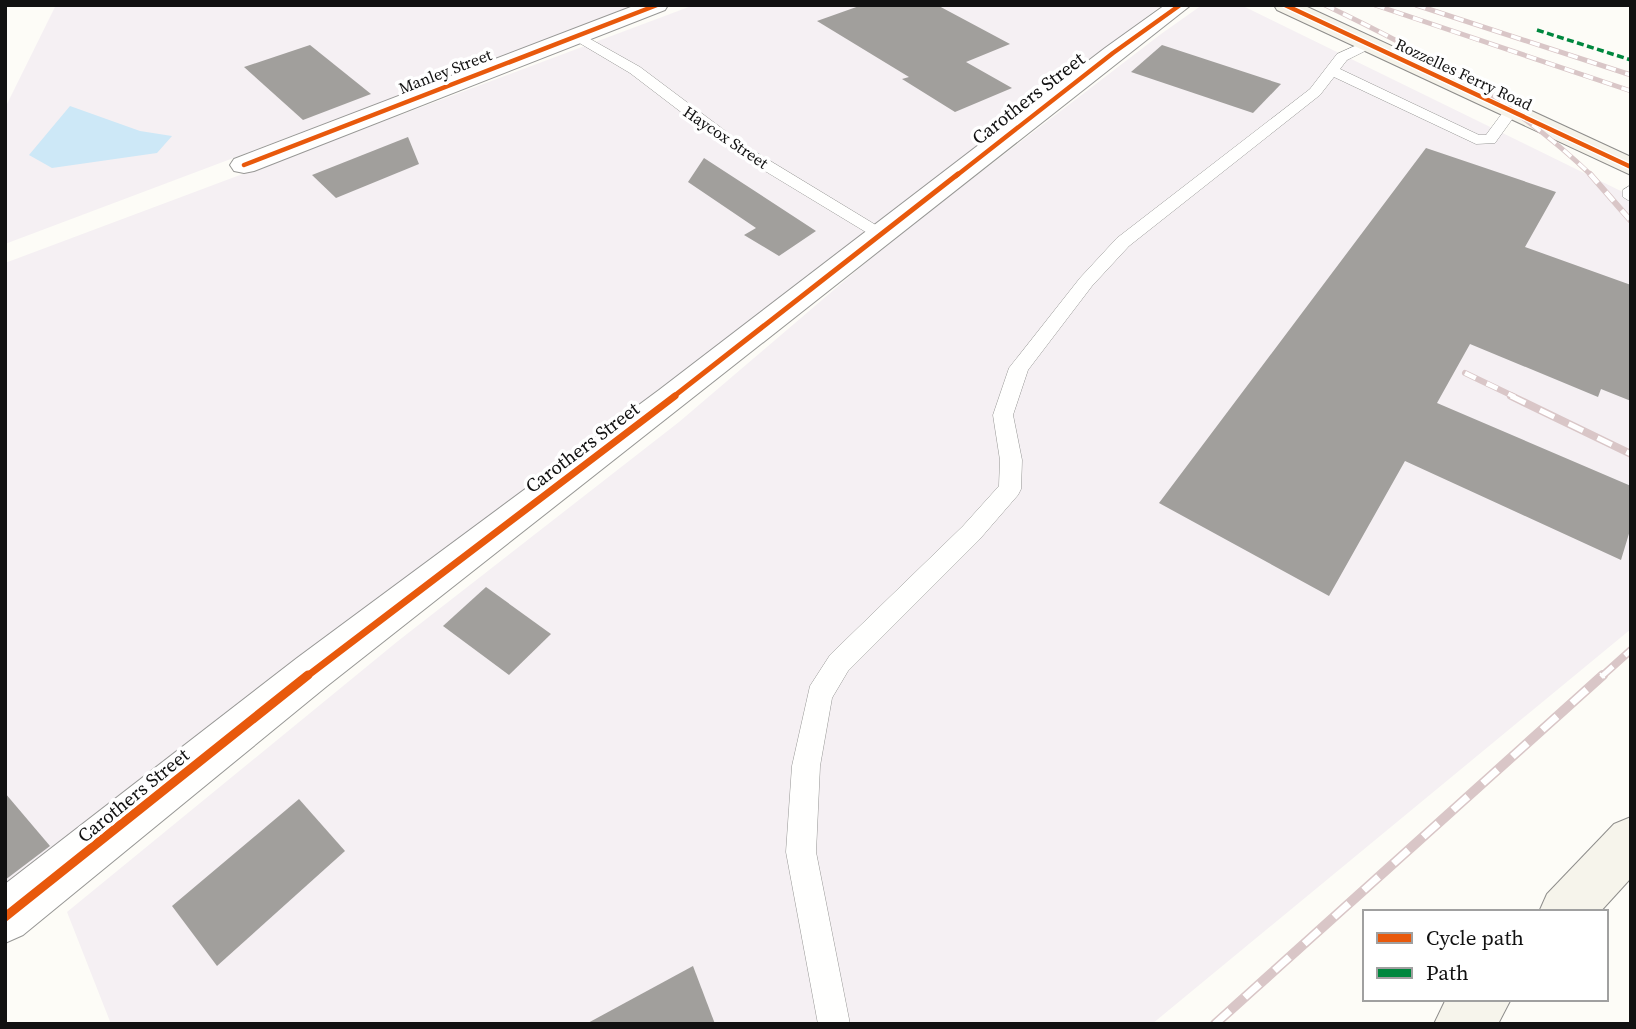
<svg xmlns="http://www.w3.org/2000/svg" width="1636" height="1029" font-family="'Source Serif 4',serif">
<rect width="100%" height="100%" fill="#fdfcf7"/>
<g fill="#f5f0f3">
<path d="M56,5H639L5,244V108Z"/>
<path d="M694,5H1162L5,892V263Z"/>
<path d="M1202,5H1241L1631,196V629L1152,1024H111L67,912L398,641L679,422L891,241L1161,34Z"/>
</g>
<path fill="#cde8f7" d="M70,106L140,131L172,136L157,153L52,168L29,155Z"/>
<g fill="#a19f9c">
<path d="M862,5H937L1010,44L966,62L1012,88L955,112L902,79L909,77L817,21Z"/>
<path d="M310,45L371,94L303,120L244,67Z"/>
<path d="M1162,45L1281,84L1253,113L1131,72Z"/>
<path d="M408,137L419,164L336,198L312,175Z"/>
<path d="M1426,148L1556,192L1525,247L1631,285V401L1601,389L1598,397L1470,344L1437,403L1631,486V527L1621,560L1405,461L1329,596L1159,503Z"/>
<path d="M704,158L816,231L779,256L744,235L756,228L688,182Z"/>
<path d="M486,587L551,634L509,675L443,626Z"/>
<path d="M5,793L50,846L5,880Z"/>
<path d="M299,799L345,851L217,966L172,906Z"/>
<path d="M693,966L715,1024H586Z"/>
</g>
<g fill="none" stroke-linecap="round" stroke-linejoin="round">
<g stroke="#979795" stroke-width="1">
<g id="lane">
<path d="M576,31L640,67L744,145L889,233L886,237H874L732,151L630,73L571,38L569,35Z"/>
<path d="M1368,40L1375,44L1373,47L1347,60L1340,69L1479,135H1486L1506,108L1511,107L1518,111L1495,143L1476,144L1334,77L1320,95L1129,246L1092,286L1028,370L1013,415L1022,460L1021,489L1018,495L979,540L848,671L832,698L820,766L816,852L850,1024H818L786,852L792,766L810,686L830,655L963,526L999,486L1000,460L993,415L1009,368L1080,278L1117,238L1310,89L1337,54Z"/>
<path d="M1631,185V202L1623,197V190Z"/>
</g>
</g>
<g stroke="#979795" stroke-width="2">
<g id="street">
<path d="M636,5H668L665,10L254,171L244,173L234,171L230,165L234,159Z"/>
<path d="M1165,5H1191L327,686L23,935L5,943V884L297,658L659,390L1105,48Z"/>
</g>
</g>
<g stroke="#8e8d8b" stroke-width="2">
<g id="secondary">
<path d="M1274,5H1303L1631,157V175L1277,10Z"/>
<path d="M1631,817V878L1600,912H1539L1547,894L1614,824Z"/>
<path d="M1446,999H1511L1498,1024H1434Z"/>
</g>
</g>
<use href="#lane" fill="#fffffe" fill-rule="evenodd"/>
<use href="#street" fill="#fffffe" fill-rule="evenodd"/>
<use href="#secondary" fill="#f6f4eb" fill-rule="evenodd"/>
<g stroke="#d9c6c7" stroke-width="5">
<g id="rail-far3">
<path d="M1325,5C1421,51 1515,101 1592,176"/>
<path d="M1375,5L1631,91"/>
<path d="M1416,5L1631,75"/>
</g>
</g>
<g stroke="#d9c6c7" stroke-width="6">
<g id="rail-far2">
<path d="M1590,174L1631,221"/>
<path d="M1465,373L1515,397"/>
</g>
</g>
<g stroke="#d9c6c7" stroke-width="8">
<g id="rail-far1">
<path d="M1511,396L1631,454"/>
<path d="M1601,677L1631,650"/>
</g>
</g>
<g stroke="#d9c6c7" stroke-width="10">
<path id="rail" d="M1215,1024L1603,675"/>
</g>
<use href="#rail-far3" stroke="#fff" stroke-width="3.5" stroke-dasharray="10" stroke-linecap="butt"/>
<use href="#rail-far2" stroke="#fff" stroke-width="4.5" stroke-dasharray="12" stroke-linecap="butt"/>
<use href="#rail-far1" stroke="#fff" stroke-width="5" stroke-dasharray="16" stroke-linecap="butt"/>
<use href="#rail" stroke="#fff" stroke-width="7" stroke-dasharray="20" stroke-linecap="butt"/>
<path stroke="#00873e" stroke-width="3.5" stroke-dasharray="7 3.5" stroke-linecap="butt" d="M1537,30L1631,60"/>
<g stroke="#fff" stroke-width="7">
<g id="cycleway-far3">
<path d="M1285,5L1631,167"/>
<path d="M244,165L657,5"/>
<path d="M956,176L1113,53L1180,5"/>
</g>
</g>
<g stroke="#fff" stroke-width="9">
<path id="cycleway-far2" d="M673,397L958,174"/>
</g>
<g stroke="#fff" stroke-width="11">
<path id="cycleway-far1" d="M306,677L675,396"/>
</g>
<g stroke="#fff" stroke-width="13">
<path id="cycleway" d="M5,917L308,675"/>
</g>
<use href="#cycleway-far3" stroke="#e8590c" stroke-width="4.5"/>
<use href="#cycleway-far2" stroke="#e8590c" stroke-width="5"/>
<use href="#cycleway-far1" stroke="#e8590c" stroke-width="7"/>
<use href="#cycleway" stroke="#e8590c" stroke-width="9"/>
</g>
<g text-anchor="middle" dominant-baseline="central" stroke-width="7" stroke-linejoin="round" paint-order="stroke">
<g font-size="16" fill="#111" stroke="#fff">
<text transform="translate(445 71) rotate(-21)">Manley Street</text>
<text transform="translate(1464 74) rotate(25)">Rozzelles Ferry Road</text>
<text transform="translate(726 137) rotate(34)">Haycox Street</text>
</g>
<g font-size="19" fill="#111" stroke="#fff">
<text transform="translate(1028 98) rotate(-38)">Carothers Street</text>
<text transform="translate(582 447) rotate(-37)">Carothers Street</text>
<text transform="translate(133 795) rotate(-39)">Carothers Street</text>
</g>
</g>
<rect width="1636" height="1029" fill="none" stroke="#111111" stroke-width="14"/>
<rect x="1363" y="910" width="245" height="91" fill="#ffffff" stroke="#a0a0a0" stroke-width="2"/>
<rect x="1377" y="933" width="35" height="10" fill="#e8590c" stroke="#a0a0a0" stroke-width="2"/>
<text x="1426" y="945" font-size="21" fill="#111111">Cycle path</text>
<rect x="1377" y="968" width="35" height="10" fill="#00873e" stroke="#a0a0a0" stroke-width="2"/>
<text x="1426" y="980" font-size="21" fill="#111111">Path</text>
</svg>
